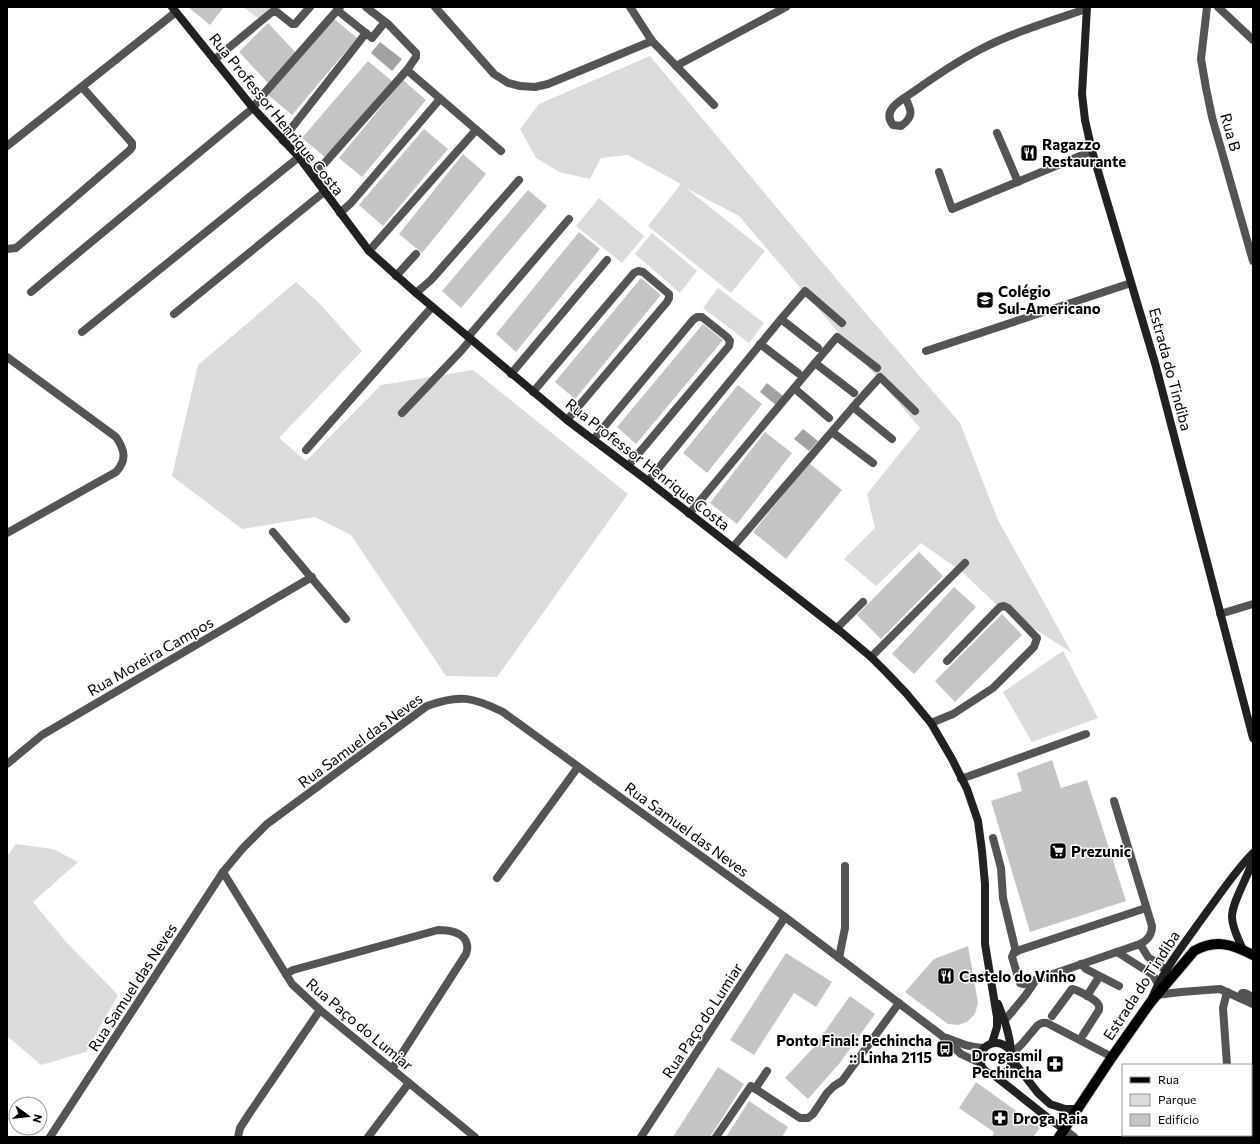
<svg xmlns="http://www.w3.org/2000/svg" width="1260" height="1144" font-family="Commissioner,sans-serif">
<rect width="100%" height="100%" fill="#fff"/>
<g fill="#dbdbdb">
<path d="M243,7H286L258,18Z"/>
<path d="M650,56L839,282L960,423L998,520L1072,653L996,604L962,572L921,543L876,586L844,559L875,528L867,494L920,428L739,216L686,188L765,251L731,293L648,226L681,184L628,155L601,158L590,179L559,172L536,158L520,129L539,104Z"/>
<path d="M599,198L644,236L622,263L576,226Z"/>
<path d="M652,233L697,271L680,293L635,254Z"/>
<path d="M296,282L319,303L362,351L279,438L306,461L381,385L473,370L628,494L497,677L446,676L351,535L315,517L242,529L172,476L198,365Z"/>
<path d="M718,288L764,323L749,343L703,308Z"/>
<path d="M1063,651L1098,718L1032,742L1003,692Z"/>
<path d="M16,844L53,849L78,862L33,902L67,943L118,995L86,1052L41,1065L7,1036V856Z"/>
</g>
<g fill="#a2a2a2">
<path d="M380,42L402,59L392,71L371,53Z"/>
<path d="M767,383L783,396L776,405L760,392Z"/>
<path d="M803,429L818,441L809,451L794,439Z"/>
</g>
<g fill="#c4c4c4">
<path d="M188,7H224L210,25Z"/>
<path d="M333,18L357,38L292,115L268,95Z"/>
<path d="M268,23L297,54L268,83L239,52Z"/>
<path d="M368,61L392,81L326,158L302,138Z"/>
<path d="M403,80L426,100L362,177L339,158Z"/>
<path d="M424,129L448,149L383,226L359,205Z"/>
<path d="M463,154L486,174L422,253L399,234Z"/>
<path d="M528,190L547,206L461,308L442,291Z"/>
<path d="M579,232L600,249L516,352L496,334Z"/>
<path d="M641,278L661,295L575,399L555,382Z"/>
<path d="M703,324L723,340L636,444L617,427Z"/>
<path d="M738,385L762,404L707,473L683,453Z"/>
<path d="M765,432L792,453L737,524L710,503Z"/>
<path d="M809,463L842,490L786,559L753,532Z"/>
<path d="M919,552L943,576L881,639L857,615Z"/>
<path d="M954,587L976,607L914,674L892,654Z"/>
<path d="M1002,614L1022,635L955,702L935,681Z"/>
<path d="M1052,760L1061,788L1087,780L1126,901L1030,932L991,801L1022,791L1017,773Z"/>
<path d="M968,946L978,1003L975,1014L967,1022L958,1025L948,1024L905,992L934,959Z"/>
<path d="M786,953L832,982L816,1007L794,993L754,1055L730,1040Z"/>
<path d="M850,996L875,1014L839,1064L808,1099L785,1078L814,1047Z"/>
<path d="M718,1067L744,1084L710,1137H673Z"/>
<path d="M976,1082L1040,1128L1033,1137H992L994,1132L959,1108Z"/>
<path d="M749,1101L788,1127L782,1137H726Z"/>
</g>
<g fill="none" stroke-linecap="round" stroke-linejoin="round">
<g stroke="#dbdbdb" stroke-width="12">
<path id="primary" d="M1059,1137L1112,1057L1150,1003L1194,951C1215,939 1232,944 1253,955"/>
</g>
<g stroke="#545454" stroke-width="8">
<path d="M366,7L389,25L416,53V57L407,70"/>
<path d="M337,10L372,38L385,22"/>
<path d="M214,60L272,12H277L292,24H295L310,7"/>
<path d="M997,133L1018,182"/>
<path d="M283,141L290,130L366,33"/>
<path d="M939,172L952,209L1092,151"/>
<path d="M313,175L323,165L407,70L501,151"/>
<path d="M340,213L351,203L440,99"/>
<path d="M369,251L476,130"/>
<path d="M396,276L416,254"/>
<path d="M31,292L253,108L261,97L340,7"/>
<path d="M416,293L431,280L519,180"/>
<path d="M781,319L805,291L842,323"/>
<path d="M468,337L569,219"/>
<path d="M760,344L798,373"/>
<path d="M815,363L837,337L877,368"/>
<path d="M511,374L607,260"/>
<path d="M794,388L829,418"/>
<path d="M533,392L634,273L638,271L643,272L669,294V298L667,302L567,420"/>
<path d="M853,407L892,439"/>
<path d="M402,413L461,351L471,339"/>
<path d="M832,432L873,463"/>
<path d="M593,440L693,320L697,317H702L727,337L730,341L729,346L628,466"/>
<path d="M306,450L432,307"/>
<path d="M648,481L781,319L818,348"/>
<path d="M689,514L815,363L854,393"/>
<path d="M733,547L853,407L880,377L915,411"/>
<path d="M837,628L863,602"/>
<path d="M871,657L965,563"/>
<path d="M931,723L953,714L993,688L1034,647L1037,638L1008,608L1004,606L1000,607L947,661"/>
<path d="M961,779L1086,734"/>
<path d="M1114,801L1152,926C1152,935 1148,940 1140,944"/>
<path d="M993,838L1001,868L1003,898L1016,952"/>
<path d="M497,878L578,767"/>
<path d="M1146,908L1014,952L1012,957L1019,980L1020,983L1024,984L1140,944L1148,957L1167,971"/>
<path d="M1117,952L1153,975L1158,984"/>
<path d="M839,958L845,928V866"/>
<path d="M1081,964L1086,969L1119,986"/>
<path d="M286,974L293,970L438,930C448,930 465,932 467,945C468,948 467,951 466,954L392,1069"/>
<path d="M1156,995L1181,992L1220,989L1253,1004"/>
<path d="M1087,996L1099,977"/>
<path d="M1240,998L1242,993H1245L1253,997"/>
<path d="M1052,1016L1072,989C1078,990 1095,999 1098,1004C1100,1006 1099,1007 1099,1010L1083,1035"/>
<path d="M1005,1020L1025,996L1036,980"/>
<path d="M1012,1053L1021,1045L1037,1026C1040,1023 1043,1022 1047,1023L1112,1057"/>
<path d="M1227,1065L1223,1008L1227,992"/>
<path d="M755,1089L767,1071"/>
<path d="M1241,1135L1242,1137"/>
<path d="M238,1137L240,1128L249,1114L320,1010"/>
<path d="M716,1137L751,1086L800,1118H808L813,1114L827,1093L834,1086L842,1081L899,1003"/>
</g>
<g stroke="#545454" stroke-width="8">
<path d="M435,7L494,74L508,83L520,86L535,87L548,84L652,41"/>
<path d="M630,7L652,41L714,105"/>
<path d="M1207,7L1201,59L1206,88L1212,117L1253,261"/>
<path d="M1218,7L1253,40"/>
<path d="M676,66L786,7"/>
<path d="M905,98C912,110 914,117 901,126L893,125C880,109 905,98 916,90C937,75 958,61 981,49C1014,32 1051,21 1086,9"/>
<path d="M7,146L176,12"/>
<path d="M7,249L16,248L130,150L132,147V143L82,87"/>
<path d="M174,314L324,192"/>
<path d="M82,332L299,157"/>
<path d="M926,351L1131,283"/>
<path d="M7,357L116,437C125,450 127,460 116,472L7,533"/>
<path d="M273,532L346,619"/>
<path d="M1220,614L1253,604"/>
<path d="M7,764L42,735L312,577"/>
<path d="M223,872L292,984L320,1010L475,1137"/>
<path d="M947,1038C960,1043 970,1048 984,1048"/>
<path d="M1065,1130L1074,1137"/>
<path d="M50,1137L223,872L243,848L267,824L427,706C459,694 473,697 503,712L785,917L941,1035L961,1054L980,1063"/>
<path d="M368,1137L409,1083"/>
<path d="M641,1137L785,917"/>
</g>
<g stroke="#212121" stroke-width="8">
<path d="M172,7L253,108L299,157L369,251L416,293L567,420L648,481L840,631L871,657L885,671L906,693L931,723L952,759L967,789L978,821L982,851L985,884V944L997,1017V1027L992,1043"/>
<path d="M1087,7L1082,94L1085,120L1092,151L1155,363L1253,738"/>
<path d="M1243,950C1239,940 1232,928 1232,917C1232,901 1249,876 1253,859"/>
<path d="M1152,998C1165,967 1187,940 1206,913C1221,893 1235,871 1253,853"/>
<path d="M998,1004C1004,1019 1010,1034 1011,1052"/>
<circle cx="996" cy="1059" r="16"/>
<path d="M1013,1061L1038,1093L1050,1104L1065,1109H1078"/>
<path d="M995,1076L1048,1118L1065,1130"/>
</g>
<use href="#primary" stroke="#000" stroke-width="10"/>
</g>
<defs>
<g id="restaurant-square" transform="scale(0.9)"><rect x="-9" y="-9" width="18" height="18" rx="4" fill="#000" stroke="#fff"/><path d="M-5-6h1v4h1v-4h1v4h1v-4h1v5L-1.5 .5V6h-2V.5L-5-1ZM5-6V6H3V1.5H1.5Q1.5-4 5-6Z" fill="#fff"/></g>
<g id="school-square" transform="scale(0.9)"><rect x="-9" y="-9" width="18" height="18" rx="4" fill="#000" stroke="#fff"/><path d="M0-5L7-2L0 1L-7-2ZM-4 1L0 2.5L4 1V4Q0 6-4 4Z" fill="#fff"/></g>
<g id="supermarket-square" transform="scale(0.9)"><rect x="-9" y="-9" width="18" height="18" rx="4" fill="#000" stroke="#fff"/><path d="M-6-5.5h2.5l.6 2H6L4.5 2H-2.5L-4.4-4H-6ZM-1.5 3.2a1.3 1.3 0 1 0 .1 0ZM3 3.2a1.3 1.3 0 1 0 .1 0Z" fill="#fff"/></g>
<g id="bus-square" transform="scale(0.9)"><rect x="-9" y="-9" width="18" height="18" rx="4" fill="#000" stroke="#fff"/><path d="M-5-6H5V4H4V6H2V4H-2V6H-4V4H-5ZM-3.5-4V0h7V-4ZM-3.5 1.2v1.5H-2V1.2ZM2 1.2v1.5H3.5V1.2Z" fill="#fff"/></g>
<g id="pharmacy-square" transform="scale(0.9)"><rect x="-9" y="-9" width="18" height="18" rx="4" fill="#000" stroke="#fff"/><path d="M-2-6h4v4h4v4h-4v4h-4v-4h-4v-4h4Z" fill="#fff"/></g>
</defs>
<g fill-rule="evenodd">
<use href="#restaurant-square" x="1029" y="153"/>
<use href="#school-square" x="985" y="300"/>
<use href="#supermarket-square" x="1058" y="851"/>
<use href="#restaurant-square" x="946" y="976"/>
<use href="#bus-square" x="945" y="1049"/>
<use href="#pharmacy-square" x="1055" y="1064"/>
<use href="#pharmacy-square" x="1000" y="1118"/>
</g>
<g text-anchor="middle" dominant-baseline="central" stroke-width="3" stroke-linejoin="round" paint-order="stroke">
<g font-size="15" fill="#000" stroke="#fff">
<text transform="translate(277 114) rotate(51)">Rua Professor Henrique Costa</text>
<text transform="translate(1231 132) rotate(74)">Rua B</text>
<text transform="translate(1171 369) rotate(75)">Estrada do Tindiba</text>
<text transform="translate(648 464) rotate(38)">Rua Professor Henrique Costa</text>
<text transform="translate(150 656) rotate(-30)">Rua Moreira Campos</text>
<text transform="translate(360 740) rotate(-36)">Rua Samuel das Neves</text>
<text transform="translate(687 829) rotate(36)">Rua Samuel das Neves</text>
<text transform="translate(1141 985) rotate(-57)">Estrada do Tindiba</text>
<text transform="translate(132 987) rotate(-57)">Rua Samuel das Neves</text>
<text transform="translate(702 1020) rotate(-57)">Rua Paço do Lumiar</text>
<text transform="translate(360 1024) rotate(40)">Rua Paço do Lumiar</text>
</g>
<g font-size="15" font-weight="bold" fill="#000" stroke="#fff" text-anchor="start">
<text x="1042" y="144">Ragazzo<tspan x="1042" dy="17">Restaurante</tspan></text>
<text x="998" y="291">Colégio<tspan x="998" dy="17">Sul-Americano</tspan></text>
<text x="1071" y="851">Prezunic</text>
<text x="959" y="976">Castelo do Vinho</text>
<text x="932" y="1040" text-anchor="end">Ponto Final: Pechincha<tspan x="932" dy="17">:: Linha 2115</tspan></text>
<text x="1042" y="1055" text-anchor="end">Drogasmil<tspan x="1042" dy="17">Pechincha</tspan></text>
<text x="1013" y="1118">Droga Raia</text>
</g>
</g>
<rect width="1260" height="1144" fill="none" stroke="#000000" stroke-width="16"/>
<rect x="1122" y="1064" width="130" height="72" fill="#ffffff" stroke="#999999"/>
<rect x="1130" y="1077" width="20" height="6" fill="#000000" stroke="#999999"/>
<text x="1158" y="1084" font-size="12" fill="#000000">Rua</text>
<rect x="1130" y="1094" width="20" height="12" fill="#dbdbdb" stroke="#999999"/>
<text x="1158" y="1104" font-size="12" fill="#000000">Parque</text>
<rect x="1130" y="1114" width="20" height="12" fill="#c4c4c4" stroke="#999999"/>
<text x="1158" y="1124" font-size="12" fill="#000000">Edifício</text>
<g transform="translate(28 1116) rotate(105)"><circle r="19" fill="#ffffff" stroke="#999999"/>
<path d="M0-3L7 15L0 10L-7 15Z" fill="#000000"/>
<text y="-6" font-size="11" font-weight="bold" text-anchor="middle" fill="#000000">N</text>
</g>
</svg>
